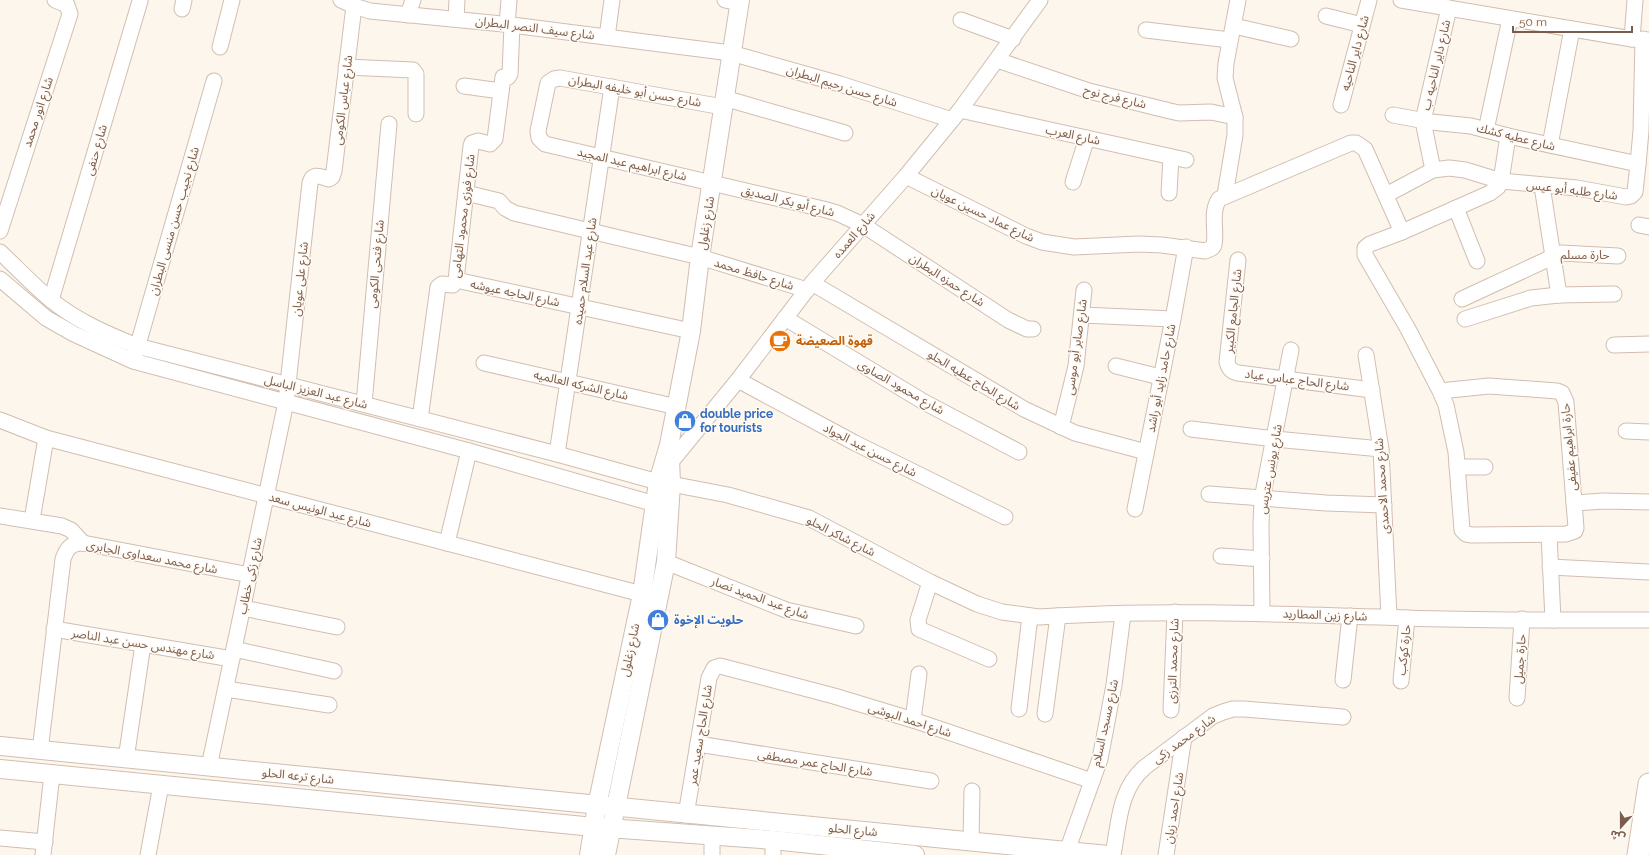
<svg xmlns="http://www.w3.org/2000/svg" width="1649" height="855" font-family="Raleway,'Noto Sans Arabic',sans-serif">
<rect width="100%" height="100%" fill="#fdf6ec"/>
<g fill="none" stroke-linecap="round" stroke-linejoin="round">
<g stroke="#d1beb0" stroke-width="17">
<g id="minor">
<path d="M341,0L354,6L370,11L512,25L731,53L840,84L952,120"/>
<path d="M725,0L739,3"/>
<path d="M1401,0L1632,39L1649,40"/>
<path d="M182,9L184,0"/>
<path d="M408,15L413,0"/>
<path d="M1326,16L1362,25"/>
<path d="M456,19L457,0"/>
<path d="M961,20L1013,39"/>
<path d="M507,25L509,0"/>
<path d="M1234,26L1291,39"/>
<path d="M1146,30L1230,40"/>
<path d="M607,37L612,0"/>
<path d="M1632,39L1635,0"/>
<path d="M220,47L232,0"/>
<path d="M997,60L1089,91L1170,111L1179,113L1211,112L1235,117"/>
<path d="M346,67L413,70L416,74V114"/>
<path d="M464,86L501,91"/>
<path d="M724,98L845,133"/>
<path d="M1341,105L1369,0"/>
<path d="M723,107L560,78L554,79L548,83L538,131L539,138L545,144L823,209L837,213L863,225L1008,320L1027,329H1033"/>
<path d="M960,110L1186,160"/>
<path d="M1393,115L1431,122L1471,126L1508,136L1638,164"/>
<path d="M1486,130L1510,19"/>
<path d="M1550,145L1572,29"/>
<path d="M1433,170L1423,121L1449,8"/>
<path d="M906,176L1026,236L1042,242L1074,247L1139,244L1162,245L1205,251L1212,248L1214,245C1217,230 1210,213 1219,199L1351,143H1356L1365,149L1402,232"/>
<path d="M1073,182L1087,138"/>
<path d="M1542,186L1559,295"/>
<path d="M466,193L499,201L505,208L514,213L700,257L807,290"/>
<path d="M1169,193L1171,157"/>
<path d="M1225,195L1235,135V117L1225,78L1226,63L1238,0"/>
<path d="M1386,195L1433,170L1449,168L1465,170L1501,181L1577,188L1626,197L1631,196L1635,192L1638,164L1641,131L1643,39"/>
<path d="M1456,208L1477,261"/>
<path d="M1639,225L1649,227"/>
<path d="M0,231L70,14L67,5L55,0"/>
<path d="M0,252C17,268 33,285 51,300C77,321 107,334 137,346L557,454L658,482"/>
<path d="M1238,260L1227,362C1229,369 1231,371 1238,373L1372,390"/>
<path d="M0,279L46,318L74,334L133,361L469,451L655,504"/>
<path d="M456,280L691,331"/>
<path d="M812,283L1024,409L1075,433L1146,452"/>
<path d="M1462,299L1561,253L1618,256"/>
<path d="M51,300L140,1"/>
<path d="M1082,315L1173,319"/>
<path d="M785,318L924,402L1019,452"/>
<path d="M1465,319L1531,298L1559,295L1614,294"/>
<path d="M1614,345L1649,344"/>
<path d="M135,355L214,81"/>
<path d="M1366,355L1381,449L1389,617"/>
<path d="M484,363L677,407"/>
<path d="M1116,366L1160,377"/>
<path d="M738,380L855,443L1005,517"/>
<path d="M1440,391L1489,386L1557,391L1562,393L1566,402L1576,528L1575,531L1566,534L1472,535L1466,534L1462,530L1456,452L1446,405L1440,391L1408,329L1365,255V248L1370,244L1402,232L1490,193L1498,187L1501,181L1508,136"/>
<path d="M364,404L389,124"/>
<path d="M420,419L438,287L442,284L453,285L456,280L471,146L472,143L478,141L490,144L495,139L503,77H508L510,74L512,25"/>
<path d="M0,420L46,438L642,594"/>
<path d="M1061,427L1076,366L1084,290"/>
<path d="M1191,429L1275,439L1381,449"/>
<path d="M1626,431L1649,432"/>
<path d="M557,454L612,87"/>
<path d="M663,464L670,463L738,380L812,283L906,176L960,110L1040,0"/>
<path d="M1457,467H1485"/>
<path d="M671,484L728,495L809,518L930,582L977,604L1002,612L1039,617C1162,609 1284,614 1407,618C1487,621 1568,620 1649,620"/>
<path d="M1209,494L1326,503L1384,505"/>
<path d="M1574,503L1604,501L1649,502"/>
<path d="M1135,509L1173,319L1186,247"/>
<path d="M0,516L62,526L71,530L83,543"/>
<path d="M32,520L46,438"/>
<path d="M1549,535L1553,620"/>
<path d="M447,543L469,451"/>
<path d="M1221,556L1262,559"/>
<path d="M666,562L786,610L856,626"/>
<path d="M1550,567L1649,572"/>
<path d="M930,582L918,620L919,629L989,659"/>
<path d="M243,608L337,627"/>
<path d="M1262,613L1261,525L1262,499L1291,350"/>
<path d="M54,629L232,659"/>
<path d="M234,649L334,671"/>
<path d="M1343,680L1350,616"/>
<path d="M1401,681L1407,618"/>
<path d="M226,689L329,705"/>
<path d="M1517,698L1522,619"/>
<path d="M1019,709L1030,616"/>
<path d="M1171,710L1175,612"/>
<path d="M1045,714L1058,616"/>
<path d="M913,720L919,674"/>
<path d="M698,744L931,781"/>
<path d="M40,751L63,559C67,548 71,543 83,543L250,575"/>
<path d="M126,759L143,644"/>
<path d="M209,767L286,402L310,183C313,172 321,177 329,179L332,177L334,171L354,6"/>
<path d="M686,815L709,678L714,668L720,666L834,696L913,720L1092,781"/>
<path d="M712,836V855"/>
<path d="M0,838L45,842"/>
<path d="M773,840V855"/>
<path d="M971,842L972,791"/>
<path d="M1067,851L1100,759L1114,685L1123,614"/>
<path d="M43,855L52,774"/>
<path d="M148,855L161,785"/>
<path d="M1113,855C1119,823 1119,789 1145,767L1213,716L1223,712L1233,709H1244L1343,717"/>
<path d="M1166,855L1184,737"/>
</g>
</g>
<g stroke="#d1beb0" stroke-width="20">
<g id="tertiary">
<path d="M0,746L1108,855"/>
<path d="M0,769L594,827L773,840L915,855"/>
<path d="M589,855L597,806L642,594L658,482L669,445L691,331L700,257L740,0"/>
<path d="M606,855L666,562L671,484L670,458"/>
</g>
</g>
<g stroke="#d6c0b0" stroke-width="23">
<path id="secondary" d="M1638,855L1649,784"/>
</g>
<use href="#minor" stroke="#fff" stroke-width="15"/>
<use href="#tertiary" stroke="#fff" stroke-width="18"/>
<use href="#secondary" stroke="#fff" stroke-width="21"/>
</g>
<defs>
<g id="cafe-disc" transform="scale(1.15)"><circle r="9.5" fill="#e8710a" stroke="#fffaf3"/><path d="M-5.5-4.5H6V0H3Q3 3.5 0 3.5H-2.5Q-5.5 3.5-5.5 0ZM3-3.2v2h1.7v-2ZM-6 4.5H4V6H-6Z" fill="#fff"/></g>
<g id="shop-disc" transform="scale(1.15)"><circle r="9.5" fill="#3f7fe0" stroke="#fffaf3"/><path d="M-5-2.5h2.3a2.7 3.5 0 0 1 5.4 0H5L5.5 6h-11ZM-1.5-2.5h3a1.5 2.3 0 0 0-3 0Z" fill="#fff"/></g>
</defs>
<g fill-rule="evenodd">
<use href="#cafe-disc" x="780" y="341"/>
<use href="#shop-disc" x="685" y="421"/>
<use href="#shop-disc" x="658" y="620"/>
</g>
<g text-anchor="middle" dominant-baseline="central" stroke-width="3" stroke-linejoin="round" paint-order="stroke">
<g font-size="12" fill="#7a5c4d" stroke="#fffaf3">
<text transform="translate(535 28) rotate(7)">شارع سيف النصر البطران</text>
<text transform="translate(1355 53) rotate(-75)">شارع داير الناحيه</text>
<text transform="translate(1436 65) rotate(-77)">شارع داير الناحيه ب</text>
<text transform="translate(842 86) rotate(17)">شارع حسن رحيم البطران</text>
<text transform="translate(635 91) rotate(10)">شارع حسن أبو خليفه البطران</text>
<text transform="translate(1115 97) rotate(14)">شارع فرج نوح</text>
<text transform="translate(343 100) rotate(-83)">شارع عباس الكومى</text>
<text transform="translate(38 112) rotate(-72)">شارع انور محمد</text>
<text transform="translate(1073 135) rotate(12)">شارع العرب</text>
<text transform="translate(1516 137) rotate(14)">شارع عطيه كشك</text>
<text transform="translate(96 150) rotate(-74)">شارع حنفى</text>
<text transform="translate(632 164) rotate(13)">شارع ابراهيم عبد المجيد</text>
<text transform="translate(1572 190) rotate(7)">شارع طلبه أبو عيس</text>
<text transform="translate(788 201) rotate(14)">شارع أبو بكر الصديق</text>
<text transform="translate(983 214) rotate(26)">شارع عماد حسين عويان</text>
<text transform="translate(463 216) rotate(-83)">شارع فوزى محمود التهامى</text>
<text transform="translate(174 221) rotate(-74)">شارع نجيب حسن منسى البطران</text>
<text transform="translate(706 223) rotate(-81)">شارع زغلول</text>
<text transform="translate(854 235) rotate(-49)">شارع العمده</text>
<text x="1585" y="255">حارة مسلم</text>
<text transform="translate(376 264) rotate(-85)">شارع فتحى الكومى</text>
<text transform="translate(585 271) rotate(-82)">شارع عبد السلام حميده</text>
<text transform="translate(754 274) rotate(17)">شارع حافظ محمد</text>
<text transform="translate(300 279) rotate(-84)">شارع على عويان</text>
<text transform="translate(947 280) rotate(33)">شارع حمزه البطران</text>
<text transform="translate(515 293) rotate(12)">شارع الحاجه عيوشه</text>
<text transform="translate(1233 311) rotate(-84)">شارع الجامع الكبير</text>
<text transform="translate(1076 347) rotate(-82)">شارع صابر أبو موسى</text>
<text transform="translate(1161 378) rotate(-79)">شارع حامد زايد أبو راشد</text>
<text transform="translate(974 380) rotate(31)">شارع الحاج عطيه الحلو</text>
<text transform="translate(1297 380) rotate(7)">شارع الحاج عباس عياد</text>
<text transform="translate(581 385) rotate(13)">شارع الشركه العالميه</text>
<text transform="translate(901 387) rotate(30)">شارع محمود الصاوى</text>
<text transform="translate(316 392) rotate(14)">شارع عبد العزيز الباسل</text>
<text transform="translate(1569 447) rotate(-95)">حارة ابراهيم عفيفى</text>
<text transform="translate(870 450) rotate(27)">شارع حسن عبد الجواد</text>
<text transform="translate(1270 469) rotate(-80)">شارع يونس عتريس</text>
<text transform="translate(1382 486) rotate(-94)">شارع محمد الاحمدى</text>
<text transform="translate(320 510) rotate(15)">شارع عبد الونيس سعد</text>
<text transform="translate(841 536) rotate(27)">شارع شاكر الحلو</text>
<text transform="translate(152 557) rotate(11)">شارع محمد سعداوى الجابرى</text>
<text transform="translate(250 576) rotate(-78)">شارع زكى خطاب</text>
<text transform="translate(760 598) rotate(20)">شارع عبد الحميد نصار</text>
<text transform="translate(1325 615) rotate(2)">شارع زين المطاريد</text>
<text transform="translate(143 644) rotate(9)">شارع مهندس حسن عبد الناصر</text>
<text transform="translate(630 650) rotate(-78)">شارع زغلول</text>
<text transform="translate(1404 650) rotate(-84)">حارة كوكب</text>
<text transform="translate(1520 659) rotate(-86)">حارة جميل</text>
<text transform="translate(1173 661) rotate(-88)">شارع محمد الترزى</text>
<text transform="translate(910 720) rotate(18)">شارع احمد البوشى</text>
<text transform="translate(1105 723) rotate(-78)">شارع مسجد السلام</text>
<text transform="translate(700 735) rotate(-81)">شارع الحاج سعيد عمر</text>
<text transform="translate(1184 739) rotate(-36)">شارع محمد زكى</text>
<text transform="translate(815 763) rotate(9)">شارع الحاج عمر مصطفى</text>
<text transform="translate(298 776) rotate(6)">شارع ترعه الحلو</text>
<text transform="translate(1174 808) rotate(-81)">شارع احمد زيان</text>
<text transform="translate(853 830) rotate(5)">شارع الحلو</text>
</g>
<g font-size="12" font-weight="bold" fill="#c56008" stroke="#fffaf3" text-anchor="start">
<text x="796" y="341">قهوة الصعيضة</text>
</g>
<g font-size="12" font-weight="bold" fill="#366cbe" stroke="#fffaf3" text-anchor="start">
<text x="700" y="414">double price<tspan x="700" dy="14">for tourists</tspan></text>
<text x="674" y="620">حلويت الإخوة</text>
</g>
</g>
<g transform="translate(1621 827) rotate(201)" stroke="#fffaf3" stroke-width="3" paint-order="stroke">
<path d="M0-3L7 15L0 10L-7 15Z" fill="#7a5c4d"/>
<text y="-6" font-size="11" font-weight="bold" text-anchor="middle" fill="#7a5c4d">ش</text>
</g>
<path d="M1513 26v6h119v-6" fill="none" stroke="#7a5c4d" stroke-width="2"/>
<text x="1519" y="26" font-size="12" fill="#7a5c4d" stroke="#fffaf3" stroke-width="3" paint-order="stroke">50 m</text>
</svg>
